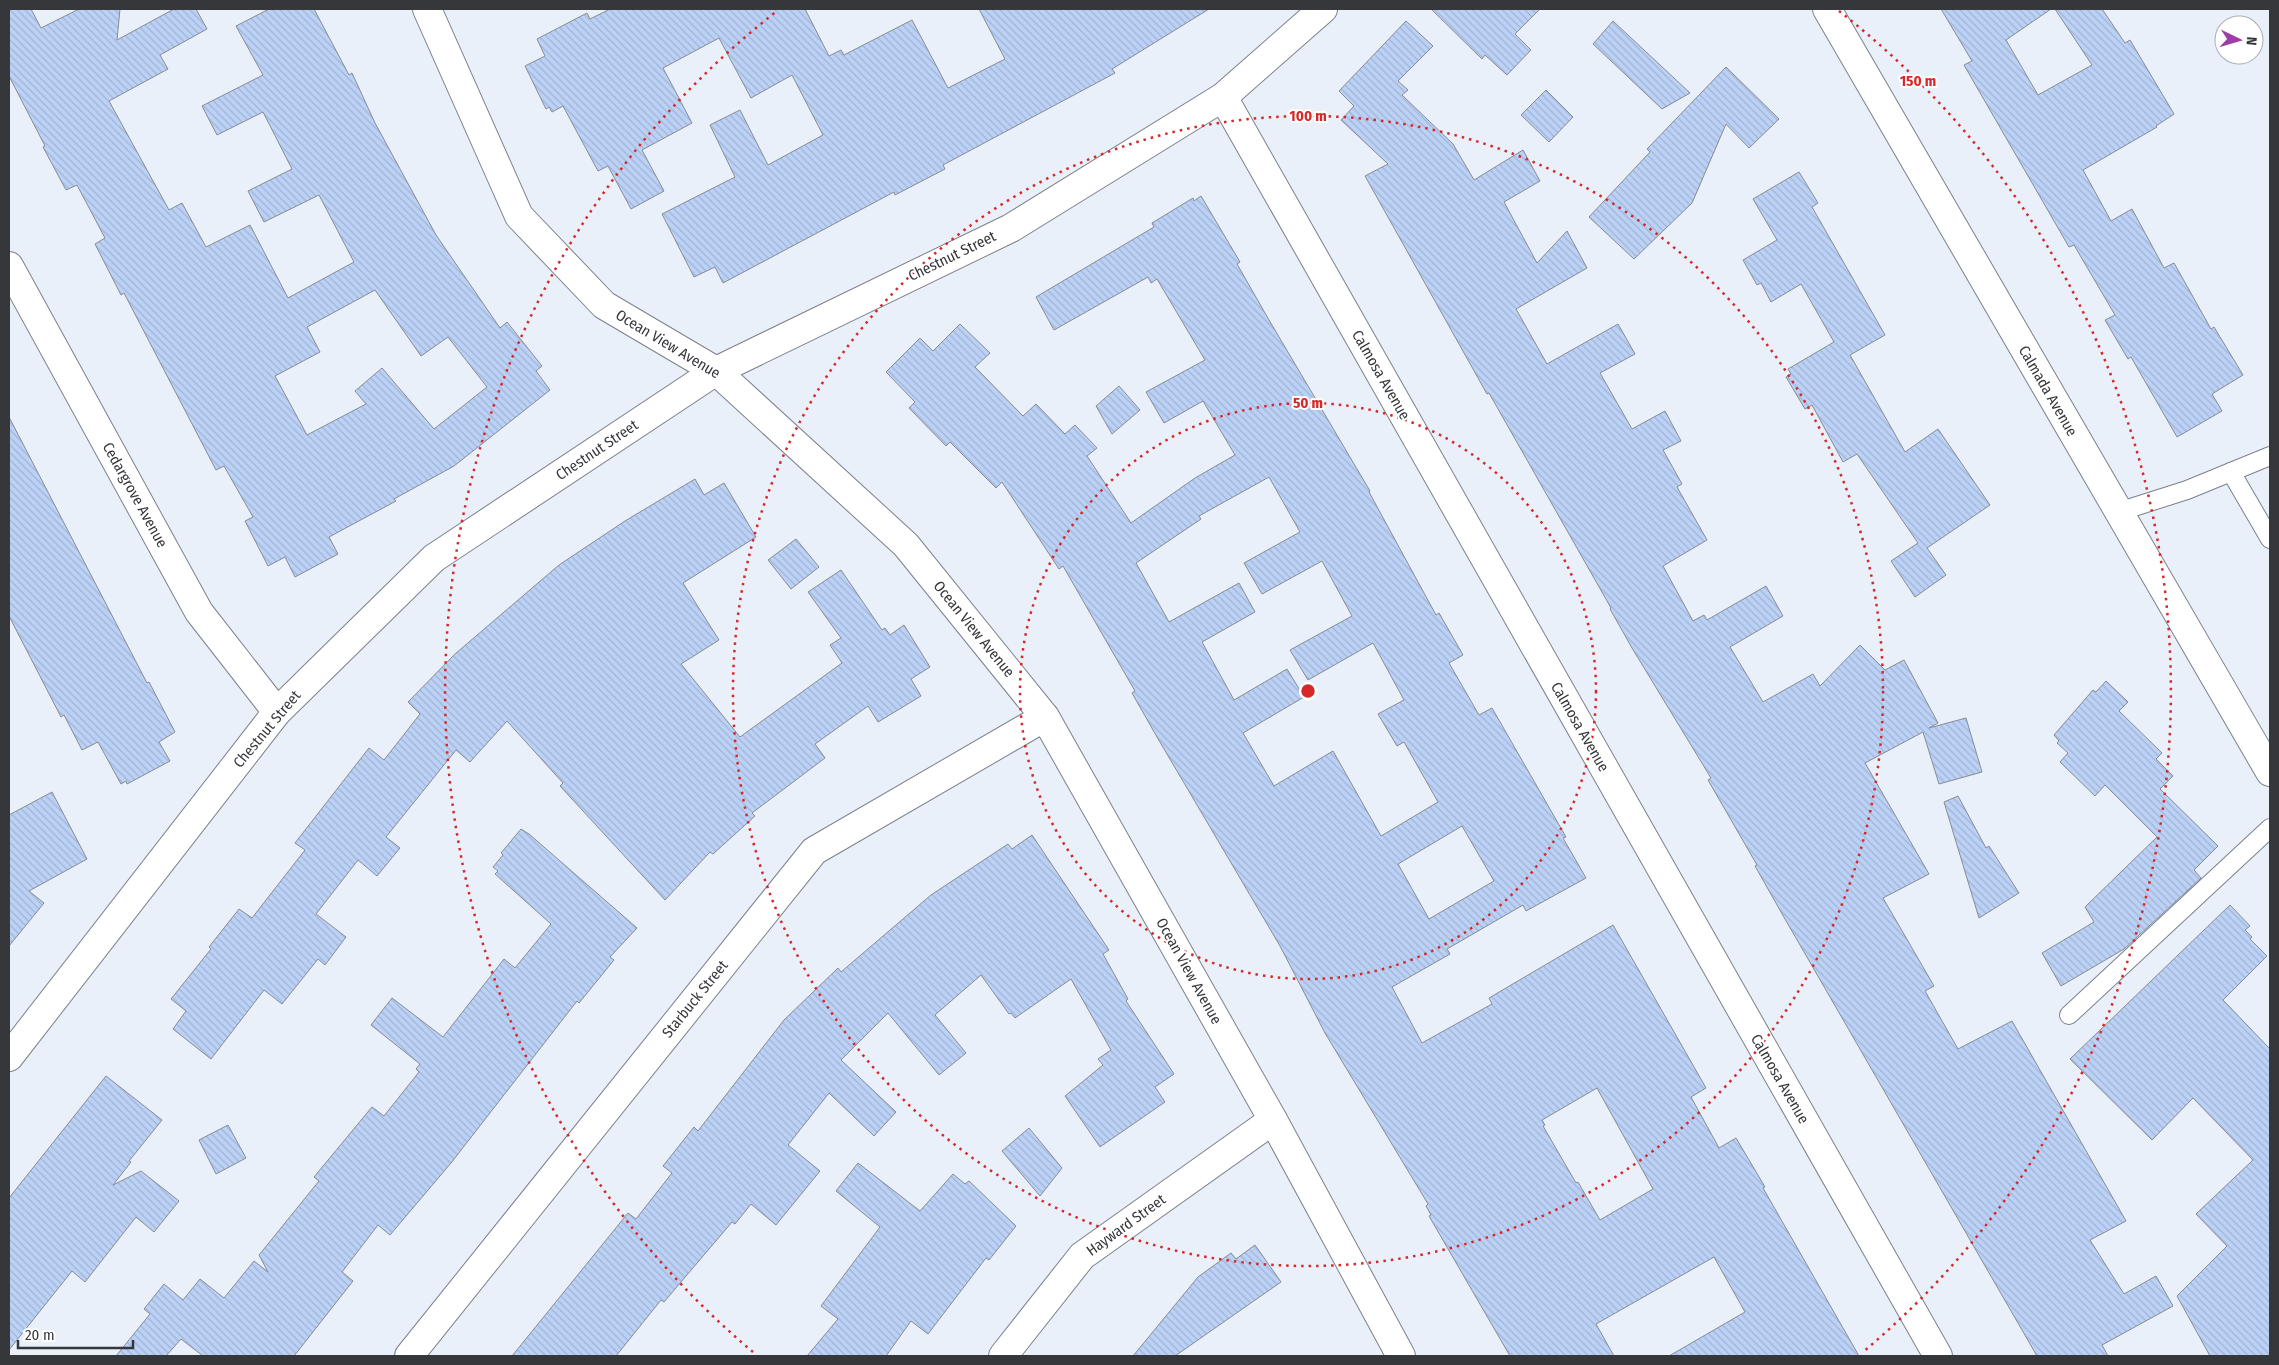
<svg xmlns="http://www.w3.org/2000/svg" width="2279" height="1365" font-family="'Fira Sans Condensed',sans-serif">
<defs>
<pattern id="building-back-hatch" width="6" height="6" patternUnits="userSpaceOnUse" patternTransform="scale(1.25)"><rect width="6" height="6" fill="#bbd1f6"/><path d="M-1 5l2 2M0 0l6 6M5-1l2 2" fill="none" stroke="#a1b4d4"/></pattern>
</defs>
<rect width="100%" height="100%" fill="#eaf0fa"/>
<g fill="url(#building-back-hatch)" stroke="#868c95" fill-rule="evenodd">
<path d="M9,9H31L41,28L79,9H120L117,40L174,9H196L207,29L160,55L168,69L109,101L169,210L182,203L206,247L250,225L288,298L354,262L319,195L264,222L248,191L292,169L263,112L217,135L202,106L263,75L236,26L269,9H314L349,75L352,73L375,123L436,235L500,328L507,322L542,366L536,371L550,390L454,466L394,499L396,501L329,537L338,554L295,577L285,557L268,566L245,521L253,517L224,466L216,470L124,293L121,295L95,244L105,238L77,185L66,190L43,147L45,146L9,76ZM375,290L421,356L448,337L487,387L434,429L382,368L355,391L366,404L307,435L275,376L320,352L307,327Z"/>
<path d="M610,9H805L829,56L841,50L844,55L912,20L948,88L1005,59L979,9H1209L1112,69L1115,73L943,165L945,169L895,195L894,192L723,283L715,267L694,277L662,214L735,177L710,125L740,110L768,165L823,135L792,75L751,98L719,38L663,68L692,123L642,150L664,191L631,209L608,166L598,171L563,106L552,112L549,107L546,109L525,66L545,56L537,39L587,13L590,19Z"/>
<path d="M1431,9H1540L1515,34L1531,50L1507,75L1485,55L1482,59Z"/>
<path d="M1941,9H2051L2006,40L2038,95L2092,65L2055,9H2102L2125,43L2130,40L2174,114L2156,126L2157,127L2083,170L2111,221L2132,209L2164,268L2174,263L2211,329L2214,327L2243,375L2212,394L2222,411L2177,437L2131,357L2128,359L2105,320L2115,315L2074,245L2069,247L1964,65L1972,61Z"/>
<path d="M1406,21L1433,46L1398,81L1408,90L1402,95L1453,144L1474,180L1523,150L1540,181L1504,202L1537,263L1567,231L1587,268L1516,309L1547,364L1618,324L1635,354L1600,373L1632,429L1665,411L1681,441L1663,450L1682,484L1677,487L1707,540L1663,566L1693,621L1704,615L1707,620L1766,586L1783,616L1730,647L1763,702L1813,674L1820,686L1860,645L1885,670L1904,660L1938,723L1929,728L1966,718L1982,772L1939,784L1923,732L1865,763L1929,874L1883,898L1934,986L1925,991L1958,1049L2012,1021L2126,1221L2090,1240L2124,1294L2156,1276L2173,1306L2102,1345L2108,1356H2037L1785,919L1755,866L1757,865L1708,780L1711,778L1632,648L1610,609L1611,608L1489,393L1487,394L1365,176L1388,164L1341,120L1354,106L1339,91Z"/>
<path d="M1613,21L1690,93L1662,109L1593,44Z"/>
<path d="M1726,67L1779,119L1749,148L1726,124L1692,203L1634,259L1589,217L1650,152L1647,149Z"/>
<path d="M1546,90L1573,117L1549,142L1521,115Z"/>
<path d="M1799,172L1818,203L1812,207L1885,335L1850,355L1905,452L1938,429L1990,505L1927,548L1946,575L1915,597L1891,561L1918,543L1857,454L1843,462L1812,405L1805,409L1786,377L1791,374L1788,369L1834,342L1801,284L1771,302L1761,283L1757,285L1743,260L1777,240L1753,199Z"/>
<path d="M1201,196L1240,262L1237,264L1269,320L1370,491L1369,492L1436,615L1439,613L1463,655L1449,663L1479,715L1492,708L1566,837L1563,838L1586,878L1526,911L1523,905L1447,949L1450,954L1392,987L1422,1043L1492,1004L1489,998L1613,925L1706,1088L1691,1097L1719,1148L1736,1138L1765,1187L1763,1188L1859,1356H1669L1745,1312L1714,1257L1596,1324L1614,1356H1510L1429,1216L1431,1215L1426,1206L1428,1204L1325,1033L1280,946L1157,737L1132,693L1135,691L1063,566L1059,569L1002,482L996,488L950,442L946,446L909,408L915,402L886,372L920,338L933,351L960,324L990,353L975,367L1023,416L1036,404L1065,434L1075,425L1097,448L1087,456L1131,523L1195,478L1235,455L1203,401L1164,423L1146,392L1205,360L1157,279L1151,283L1148,277L1054,330L1036,297L1154,227L1152,223L1193,198L1194,201ZM1269,477L1300,532L1244,563L1262,594L1322,561L1352,616L1290,650L1308,680L1373,643L1404,700L1378,714L1397,746L1404,742L1438,802L1381,836L1333,751L1274,786L1243,733L1304,697L1287,669L1234,700L1202,642L1255,612L1239,583L1169,622L1136,563L1201,519L1199,516ZM1462,826L1494,881L1429,919L1398,864ZM1597,1088L1653,1189L1600,1220L1578,1182L1576,1183L1543,1126L1545,1125L1542,1120Z"/>
<path d="M1119,386L1140,410L1112,434L1096,406Z"/>
<path d="M9,417L147,683L149,682L175,732L159,742L170,761L127,784L126,781L121,784L98,742L82,750L64,715L61,717L9,616Z"/>
<path d="M695,479L704,495L724,483L756,537L683,583L719,640L681,664L740,737L842,663L830,645L841,638L808,592L841,570L882,630L885,628L890,635L904,625L930,667L911,679L921,696L878,722L868,706L815,744L825,758L752,813L755,816L713,854L710,852L665,900L560,786L563,783L507,721L470,762L456,750L386,837L400,848L377,876L358,860L316,914L346,937L325,965L318,959L282,1004L264,990L211,1059L173,1029L186,1011L171,999L211,949L209,947L239,909L252,918L305,850L295,843L369,748L384,760L420,714L408,702L455,654L559,565L625,521Z"/>
<path d="M796,539L819,567L791,589L768,560Z"/>
<path d="M2106,681L2128,702L2119,711L2162,753L2156,759L2173,776L2160,789L2218,846L2194,870L2201,878L2124,949L2061,986L2042,953L2094,922L2085,907L2157,837L2105,785L2095,796L2060,762L2068,753L2057,743L2059,741L2054,735L2093,690L2096,692Z"/>
<path d="M52,792L87,859L29,891L44,903L9,946V815Z"/>
<path d="M1958,796L1986,848L1989,846L2019,893L1979,918L1944,802Z"/>
<path d="M521,829L529,834L637,928L610,957L614,960L579,1003L577,1001L451,1163L390,1235L378,1225L342,1272L353,1281L294,1356H203L181,1339L166,1356H116L150,1314L144,1309L164,1284L183,1300L200,1279L224,1298L254,1261L268,1272L259,1255L319,1181L314,1177L372,1107L384,1116L419,1072L416,1069L420,1064L371,1025L392,998L443,1037L504,959L515,968L551,924L495,874L498,871L493,867L503,855L501,853Z"/>
<path d="M1032,835L1109,950L1103,954L1128,999L1126,1001L1174,1074L1155,1087L1165,1102L1100,1147L1065,1096L1103,1065L1098,1059L1111,1050L1071,979L1015,1018L1011,1013L1009,1014L981,975L935,1015L966,1053L939,1075L888,1013L841,1060L896,1112L874,1136L829,1093L788,1145L820,1171L776,1225L751,1204L735,1224L732,1222L664,1302L661,1300L616,1356H512L628,1213L636,1219L672,1173L663,1166L694,1127L698,1131L784,1020L838,968L841,972L931,895L1008,844L1012,849Z"/>
<path d="M2230,905L2250,926L2245,930L2252,937L2250,939L2267,956L2223,1000L2270,1049V1356H2210L2177,1296L2227,1246L2196,1214L2253,1160L2193,1098L2152,1140L2070,1059Z"/>
<path d="M106,1076L162,1120L129,1161L131,1162L113,1185L141,1171L179,1201L154,1232L136,1217L85,1282L72,1271L9,1350V1198Z"/>
<path d="M228,1125L246,1158L216,1174L199,1140Z"/>
<path d="M1029,1128L1062,1168L1040,1196L1002,1151Z"/>
<path d="M858,1163L920,1211L953,1174L965,1184L969,1181L1016,1226L989,1260L986,1258L928,1334L911,1321L886,1356H807L838,1319L821,1306L880,1227L836,1191Z"/>
<path d="M1255,1245L1281,1282L1175,1356H1133L1198,1277L1231,1253L1236,1259Z"/>
</g>
<g fill="none" stroke-linecap="round" stroke-linejoin="round">
<g stroke="#7c818a" stroke-width="20">
<g id="lane">
<path d="M2231,472L2270,539"/>
<path d="M2118,512L2187,490L2270,456"/>
<path d="M2069,1015L2270,828"/>
</g>
</g>
<g stroke="#7c818a" stroke-width="30">
<g id="street">
<path d="M427,9L519,216L604,305L716,371L906,545L1045,717L1273,1120L1401,1356"/>
<path d="M1223,97L1938,1356"/>
<path d="M9,266L199,612L277,712"/>
<path d="M9,1057L277,712L434,558L716,371L1011,228L1223,97L1323,9"/>
<path d="M409,1356L814,851L1045,717"/>
<path d="M1003,1356L1082,1256L1273,1120"/>
</g>
</g>
<g stroke="#7c818a" stroke-width="30">
<path id="secondary" d="M1827,9L2270,772"/>
</g>
<use href="#lane" stroke="#fff" stroke-width="18"/>
<use href="#street" stroke="#fff" stroke-width="28"/>
<use href="#secondary" stroke="#fff" stroke-width="28"/>
</g>
<g fill="none" stroke="#d62828" stroke-width="2.5" stroke-dasharray="2.5 5">
<circle cx="1308" cy="691" r="288"/>
<circle cx="1308" cy="691" r="575"/>
<path d="M753 1352A863 863 0 0 1 777 11M1839 11A863 863 0 0 1 1863 1352"/>
</g>
<g text-anchor="middle" dominant-baseline="central" stroke-width="4" stroke-linejoin="round" paint-order="stroke">
<g font-size="15" fill="#35373b" stroke="#fff">
<text transform="translate(952 256) rotate(-26)">Chestnut Street</text>
<text transform="translate(668 344) rotate(31)">Ocean View Avenue</text>
<text transform="translate(1381 375) rotate(60)">Calmosa Avenue</text>
<text transform="translate(2048 391) rotate(60)">Calmada Avenue</text>
<text transform="translate(597 450) rotate(-34)">Chestnut Street</text>
<text transform="translate(135 495) rotate(61)">Cedargrove Avenue</text>
<text transform="translate(974 629) rotate(51)">Ocean View Avenue</text>
<text transform="translate(1580 727) rotate(60)">Calmosa Avenue</text>
<text transform="translate(267 729) rotate(-50)">Chestnut Street</text>
<text transform="translate(1189 971) rotate(61)">Ocean View Avenue</text>
<text transform="translate(695 999) rotate(-51)">Starbuck Street</text>
<text transform="translate(1780 1079) rotate(60)">Calmosa Avenue</text>
<text transform="translate(1126 1225) rotate(-36)">Hayward Street</text>
</g>
</g>
<circle cx="1308" cy="691" r="8" fill="#d62828" stroke="#fff" stroke-width="2.5"/>
<g font-size="15" text-anchor="middle" font-weight="bold" fill="#d62828" stroke="#fff" stroke-width="4" stroke-linejoin="round" paint-order="stroke">
<text x="1918" y="86">150 m</text>
<text x="1308" y="121">100 m</text>
<text x="1308" y="408">50 m</text>
</g>
<rect width="2279" height="1365" fill="none" stroke="#35373b" stroke-width="20"/>
<g transform="translate(2239 40) rotate(95)"><circle r="24" fill="#ffffff" stroke="#aeafb1"/>
<path d="M0-4L9 19L0 12L-9 19Z" fill="#9d3ea6"/>
<text y="-8" font-size="14" font-weight="bold" text-anchor="middle" fill="#35373b">N</text>
</g>
<path d="M18 1340v8h115v-8" fill="none" stroke="#35373b" stroke-width="2.5"/>
<text x="25" y="1340" font-size="15" fill="#35373b" stroke="#ffffff" stroke-width="4" paint-order="stroke">20 m</text>
</svg>
